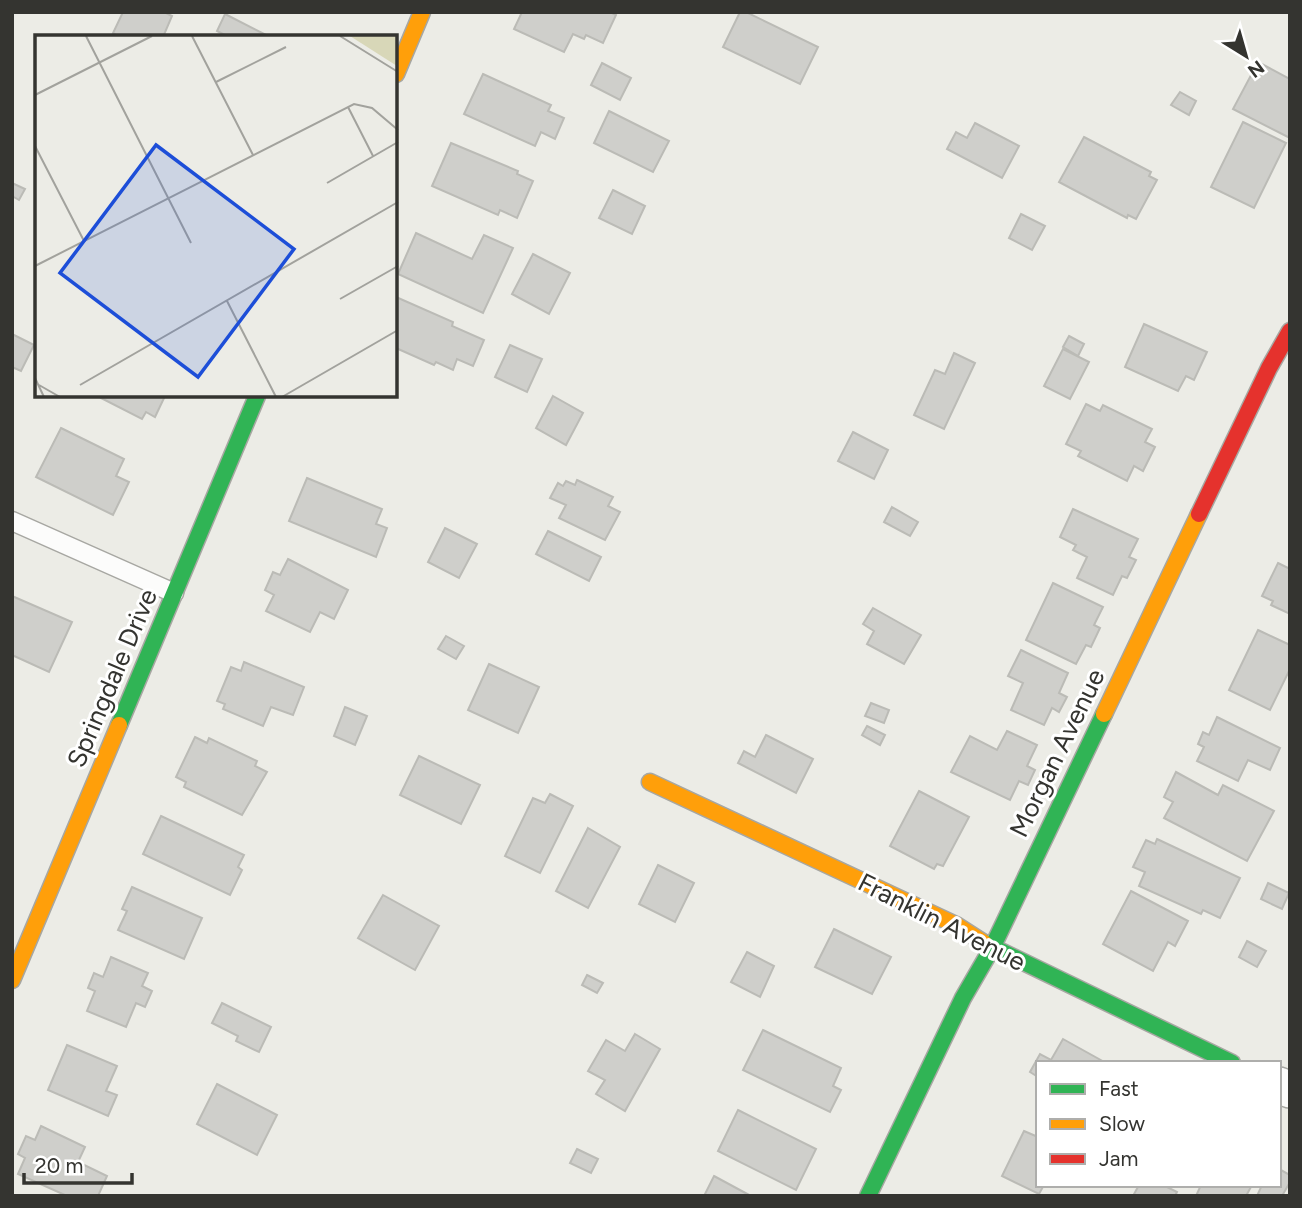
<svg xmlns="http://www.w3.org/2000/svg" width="1302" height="1208" font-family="Figtree,sans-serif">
<rect width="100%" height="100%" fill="#ecece6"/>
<g fill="#cfcfcb" stroke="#bbbbb6" stroke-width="2">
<path d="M123,12H164L172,16L163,37H120L113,33Z"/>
<path d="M522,12H610L616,15L603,43L586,35L584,39L573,34L564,52L514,29Z"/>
<path d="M740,12H746L818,47L800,84L723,47Z"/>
<path d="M225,14L270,37H224L225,35L217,31Z"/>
<path d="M1258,62L1290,79V138L1233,109Z"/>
<path d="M602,63L631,78L620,100L591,85Z"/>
<path d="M483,74L551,105L548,111L564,118L555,139L541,132L535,146L464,114Z"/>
<path d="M1180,92L1196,101L1189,115L1171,105Z"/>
<path d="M609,111L669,141L653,172L594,143Z"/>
<path d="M1243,122L1286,143L1254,208L1211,187Z"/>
<path d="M975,123L1019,146L1002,178L947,149L956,132L967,138Z"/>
<path d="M1084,137L1151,172L1149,176L1157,180L1136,219L1128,215L1127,218L1059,182Z"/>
<path d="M451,143L518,171L517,174L533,181L517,218L500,210L498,215L432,186Z"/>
<path d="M12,183L25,189L19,200L12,196Z"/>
<path d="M613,190L645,206L632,234L599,218Z"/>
<path d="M1021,214L1045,226L1032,250L1009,238Z"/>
<path d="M416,233L472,259L484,235L513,248L483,313L398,274Z"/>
<path d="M533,254L570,273L549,314L512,294Z"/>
<path d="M396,297L453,322L452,326L484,340L473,366L457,359L453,370L436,362L434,365L396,348Z"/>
<path d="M1144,324L1207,352L1194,380L1186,376L1178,391L1125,367Z"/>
<path d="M12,334L34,345L21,371L12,367Z"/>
<path d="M1069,336L1084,344L1078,356L1063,347Z"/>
<path d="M510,345L542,359L527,392L495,377Z"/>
<path d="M1063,349L1089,362L1070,399L1044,386Z"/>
<path d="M954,353L975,363L944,429L914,415L935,370L945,374Z"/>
<path d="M102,396H165L155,417L146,412L142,419L101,398Z"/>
<path d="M553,396L583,413L566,445L536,428Z"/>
<path d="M1086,404L1100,411L1103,405L1152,429L1145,442L1155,447L1143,471L1134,466L1127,481L1078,456L1081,451L1066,444Z"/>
<path d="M61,428L124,459L116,476L129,482L113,515L36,477Z"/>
<path d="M853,432L888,450L874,479L838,461Z"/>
<path d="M307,478L382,509L376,524L387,528L376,557L289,521Z"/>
<path d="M577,480L613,497L608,506L620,512L605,540L559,518L566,505L550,498L558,483L563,486L566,481L575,485Z"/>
<path d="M892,507L918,522L910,536L884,522Z"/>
<path d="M1073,509L1138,539L1129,557L1136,560L1127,578L1122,576L1113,595L1077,578L1087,557L1073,550L1076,545L1060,537Z"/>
<path d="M445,528L477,544L459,578L428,562Z"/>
<path d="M548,531L601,557L589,581L536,554Z"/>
<path d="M288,559L348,590L334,619L320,612L310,632L266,611L274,595L265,590L273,572L280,575Z"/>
<path d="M1278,563L1288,568L1290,566V614L1271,605L1273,601L1262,596Z"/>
<path d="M1053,583L1103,607L1094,625L1100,628L1091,647L1086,645L1076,664L1026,640Z"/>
<path d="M12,596L72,622L49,672L12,655Z"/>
<path d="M873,608L921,635L904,664L867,644L874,631L863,624Z"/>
<path d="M1258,630L1290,645V669L1270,710L1229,690Z"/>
<path d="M446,636L464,646L456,659L438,649Z"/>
<path d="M1021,650L1068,673L1059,693L1067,697L1059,712L1052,708L1044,725L1011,710L1023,683L1008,676Z"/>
<path d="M244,662L304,687L293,715L271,707L263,726L223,709L225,704L217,701L231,667L241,671Z"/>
<path d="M489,664L539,687L518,733L468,710Z"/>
<path d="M871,703L889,710L884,723L865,716Z"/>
<path d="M345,707L367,716L355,745L334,736Z"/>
<path d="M1217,717L1280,748L1270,770L1248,760L1238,781L1197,761L1204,747L1198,744L1203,732L1209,735Z"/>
<path d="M867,726L885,735L880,745L862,735Z"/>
<path d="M1007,731L1037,745L1027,766L1035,770L1028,785L1019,781L1010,800L951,772L970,736L997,750Z"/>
<path d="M766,735L813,759L796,793L738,763L744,751L755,757Z"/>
<path d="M195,737L207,743L209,738L257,761L255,766L267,772L242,815L184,787L186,782L176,777Z"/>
<path d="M419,756L480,785L461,824L400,795Z"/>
<path d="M1176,772L1218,795L1223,785L1274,811L1247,861L1164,818L1173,802L1164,797Z"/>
<path d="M919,791L969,817L943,866L937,864L934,869L890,846Z"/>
<path d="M550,794L573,806L540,873L505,856L533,798L545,803Z"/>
<path d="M161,816L244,855L238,867L242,870L230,895L143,854Z"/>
<path d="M588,828L620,847L588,908L556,891Z"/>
<path d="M1157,839L1240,878L1220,918L1203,910L1201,914L1139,886L1145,872L1133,867L1146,840L1155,844Z"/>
<path d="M658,865L694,883L675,922L639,904Z"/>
<path d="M1268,883L1289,893L1282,909L1261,899Z"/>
<path d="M132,887L202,918L184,959L118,930L127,911L122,909Z"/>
<path d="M1131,891L1188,921L1175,946L1168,942L1153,971L1103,944Z"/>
<path d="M383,895L439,926L415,970L358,938Z"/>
<path d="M834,929L891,957L872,994L815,967Z"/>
<path d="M1247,941L1266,951L1257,967L1239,957Z"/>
<path d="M747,952L774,966L760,997L731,982Z"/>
<path d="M111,957L148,973L142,986L152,991L145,1007L136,1003L126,1027L87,1011L95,991L88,988L94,973L103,977Z"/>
<path d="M587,975L603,983L597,993L582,985Z"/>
<path d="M222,1003L271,1027L259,1052L236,1041L238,1036L212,1023Z"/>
<path d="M763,1030L841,1068L833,1086L841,1090L830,1112L743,1070Z"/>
<path d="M635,1034L660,1049L625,1111L596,1094L605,1080L588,1071L606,1040L625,1051Z"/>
<path d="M1063,1039L1106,1063H1038V1077L1030,1072L1040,1054L1051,1060Z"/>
<path d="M67,1045L117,1066L106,1091L117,1095L108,1116L48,1090Z"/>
<path d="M217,1084L277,1115L257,1155L197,1124Z"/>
<path d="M738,1110L816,1149L796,1190L718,1151Z"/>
<path d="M41,1126L85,1147L78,1162L107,1176L98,1196H67L18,1174L25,1158L18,1154L26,1136L35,1140Z"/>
<path d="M1024,1131L1038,1137V1185H1044L1039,1194L1002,1176Z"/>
<path d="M577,1149L598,1159L591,1173L570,1163Z"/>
<path d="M1279,1169L1290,1175V1182L1282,1196H1257L1262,1185H1279Z"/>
<path d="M714,1176L751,1196H704Z"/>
<path d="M1139,1185H1163L1177,1192L1175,1196H1133Z"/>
<path d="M1201,1185H1252L1246,1196H1196Z"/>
</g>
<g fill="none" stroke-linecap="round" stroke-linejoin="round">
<g stroke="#a7a7a2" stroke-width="21">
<path id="lane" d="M12,521L174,593"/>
</g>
<g stroke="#a7a7a2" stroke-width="38">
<path id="street" d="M1279,1085L1290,1090"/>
</g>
<g stroke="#a7a7a2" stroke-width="19">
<g id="fast">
<path d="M119,725L257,396"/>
<path d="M984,943L1232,1063"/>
<path d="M868,1196L963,998L992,948L1104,714"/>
</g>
</g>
<g stroke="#a7a7a2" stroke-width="19">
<g id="slow">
<path d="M396,74L422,12"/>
<path d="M1104,714L1199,514"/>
<path d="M650,782L956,925L984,943"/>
<path d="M12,980L119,725"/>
</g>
</g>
<g stroke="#a7a7a2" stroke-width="19">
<path id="jam" d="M1199,514L1269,368L1290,331"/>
</g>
<use href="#lane" stroke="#fcfcfb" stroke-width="18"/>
<use href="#street" stroke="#fcfcfb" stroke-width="35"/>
<use href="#fast" stroke="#30b455" stroke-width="16"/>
<use href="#slow" stroke="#ff9f0a" stroke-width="16"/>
<use href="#jam" stroke="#e5322d" stroke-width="16"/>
</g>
<g text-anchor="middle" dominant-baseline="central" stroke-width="6" stroke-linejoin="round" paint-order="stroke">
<g font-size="26" fill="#343430" stroke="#fff">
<text transform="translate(112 678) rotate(-67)">Springdale Drive</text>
<text transform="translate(1057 753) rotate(-64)">Morgan Avenue</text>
<text transform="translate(942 922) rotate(27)">Franklin Avenue</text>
</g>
</g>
<g transform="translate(35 35)">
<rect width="362" height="362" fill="#ecece6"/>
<path d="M315,1H362V31Z" fill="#d8d7b8"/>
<path fill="none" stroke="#a2a29d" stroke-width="2" d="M51,1L156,208M157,1L218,120M305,1L363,37M181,47L251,12M0,60L117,1M313,72L338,121M0,111L49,206M292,148L363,107M0,231L319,69L337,73L363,95M305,264L363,231M192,266L241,362M0,343L9,362M4,350L25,362M45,350L363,167M247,362L363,295"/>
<path fill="#1d4ed8" fill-opacity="0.15" stroke="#1d4ed8" stroke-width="3.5" d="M121,110L259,214L163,342L25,238Z"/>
<rect width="362" height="362" fill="none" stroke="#343430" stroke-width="3.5"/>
</g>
<rect width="1302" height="1208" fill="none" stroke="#343430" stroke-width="28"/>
<rect x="1036" y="1061" width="245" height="126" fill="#ffffff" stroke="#aeaeac" stroke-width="2"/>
<rect x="1050" y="1084" width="35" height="10" fill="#30b455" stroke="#aeaeac" stroke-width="2"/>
<text x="1099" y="1096" font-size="21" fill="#343430">Fast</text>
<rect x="1050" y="1119" width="35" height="10" fill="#ff9f0a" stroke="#aeaeac" stroke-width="2"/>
<text x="1099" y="1131" font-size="21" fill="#343430">Slow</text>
<rect x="1050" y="1154" width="35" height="10" fill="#e5322d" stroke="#aeaeac" stroke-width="2"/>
<text x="1099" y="1166" font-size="21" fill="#343430">Jam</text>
<g transform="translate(1246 56) rotate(143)" stroke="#ffffff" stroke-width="5" paint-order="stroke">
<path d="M0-5L12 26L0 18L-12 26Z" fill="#343430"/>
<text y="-10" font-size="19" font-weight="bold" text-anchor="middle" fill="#343430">N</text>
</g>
<path d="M24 1173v10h108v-10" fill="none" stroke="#343430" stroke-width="3.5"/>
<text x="35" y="1173" font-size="21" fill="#343430" stroke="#ffffff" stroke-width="5" paint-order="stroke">20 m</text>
</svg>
